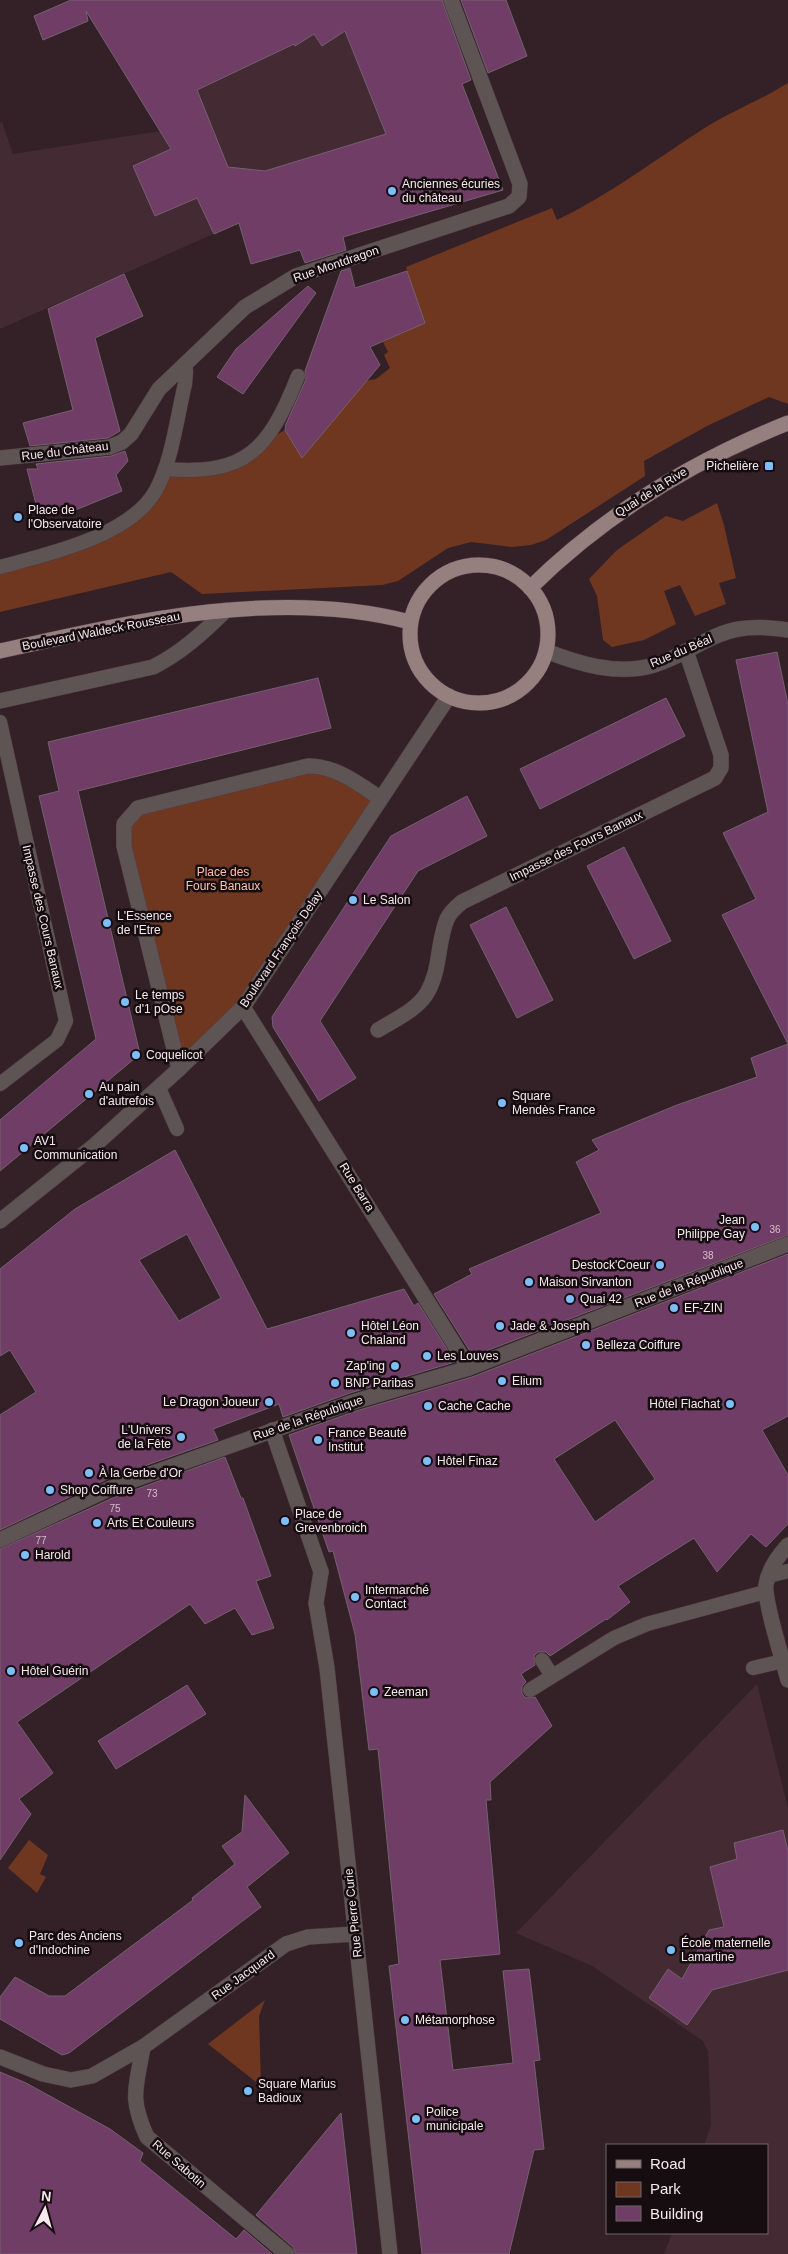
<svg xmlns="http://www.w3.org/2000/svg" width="788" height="2254" font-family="Arial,sans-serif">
<rect width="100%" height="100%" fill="#342027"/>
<g fill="#442a33">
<path d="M79,0L432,8L503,190L251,264L238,223L0,329V123L2,122L13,154L160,131Z"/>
<path d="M757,1684L788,1808V2254H664L672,2233H767V2145H704L711,2125L708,2051L703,2041L592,1966L516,1933Z"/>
</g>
<g fill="#703720">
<path d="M788,83V404L769,397L707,426L644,461L645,476L546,540L531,545L512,547L471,542L448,548L398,581L382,585L202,594L171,572L0,612V567L124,524L165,469L215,470L285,430L303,457L366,381L376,379L390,368L384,355L388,352L383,342L424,323L406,267L552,208L557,220C609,195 655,160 703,129C730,112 761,100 788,83Z"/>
<path d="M717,503L724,525L736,578L719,583L726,604L695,616L680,585L664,591L676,624L644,640L612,647L603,640L597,596L589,579L617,550L666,516L683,521Z"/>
<path d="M308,766L380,798L243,1007L179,1069L124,846L138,808Z"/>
<path d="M29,1840L48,1855L40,1874L46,1877L37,1893L8,1868Z"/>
<path d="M265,2000L259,2016L261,2086L208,2044Z"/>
</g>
<g fill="#703d66" stroke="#74616f" fill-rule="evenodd">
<path d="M71,0H442L471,80L462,84L503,190L343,237L346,250L305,263L300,250L251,264L239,223L214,234L197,198L155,216L133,166L171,149L86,11L88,21L43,40L34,16ZM345,31L386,134L265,171L228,167L197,90L294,44L295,46L314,34L322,46Z"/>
<path d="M461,0H506L527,56L488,73Z"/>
<path d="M350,268L355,288L407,271L425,323L370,347L380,365L302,458L285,430L286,424L306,379L305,371L341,271Z"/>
<path d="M124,274L143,316L95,338L120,431L108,438L30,446L23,423L73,410L48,309Z"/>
<path d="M308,286L316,293L243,394L217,377L236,349Z"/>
<path d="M125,451L128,461L116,475L122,491L73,511L38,512L27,469H38L36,464L111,456Z"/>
<path d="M777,652L788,704V1235L473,1356L434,1294L472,1274L469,1269L601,1213L576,1162L599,1150L592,1140L677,1105L757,1077L751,1058L788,1044L722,915L756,899L723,833L768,812L736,660Z"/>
<path d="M318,678L331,728L78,791L140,1054L0,1171V1120L96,1039L39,796L59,791L48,742Z"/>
<path d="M666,698L685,736L540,809L520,769Z"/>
<path d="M467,796L487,836L418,871L320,1021L356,1078L319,1101L273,1027L272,1017L391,836Z"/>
<path d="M624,847L671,941L634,959L587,866Z"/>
<path d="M506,907L553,1000L517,1018L470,925Z"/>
<path d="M175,1150L267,1329L404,1289L414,1306L418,1303L455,1362L350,1393L283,1417L279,1404L213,1429L218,1440L107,1479L0,1530V1415L36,1392L10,1350L0,1356V1269L75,1209ZM187,1234L221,1298L179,1321L139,1260Z"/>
<path d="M788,1254V1416L762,1430L788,1475V1524L766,1547L751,1534L717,1572L694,1538L618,1586L630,1602L607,1620L606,1619L550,1656L546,1652H538L534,1656L535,1665L521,1674L526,1682L522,1686V1694L526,1698L535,1697L552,1726L490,1782L491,1800H486L500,1954L440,1960L453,2070L513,2063L503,1971L529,1969L540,2060L534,2061L544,2149L534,2150L509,2254H422L389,1966L399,1964L378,1749L369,1750L355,1634L333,1551L329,1552L289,1435L356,1411L472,1377ZM615,1420L655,1479L595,1522L554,1459Z"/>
<path d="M225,1457L241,1498H243L271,1576L256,1581L274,1628L252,1635L235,1608L205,1624L190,1604L17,1722L53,1773L19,1799L31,1814L0,1860V1549L115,1497Z"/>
<path d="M187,1685L206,1714L116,1769L98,1741Z"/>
<path d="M245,1795L289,1853L247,1887L261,1907L69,2053L62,2055L0,2019V1997L15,1977L49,1996H65L193,1900L192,1898L235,1864L222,1846L242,1832Z"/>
<path d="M783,1830L788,1851V1970L712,1990L687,2025L649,1998L668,1969L682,1979L709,1930L724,1927L710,1867L737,1859L734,1843Z"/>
<path d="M0,2072L26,2083L110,2129L143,2153L140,2161L236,2239L244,2230L272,2254H0Z"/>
<path d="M341,2113L357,2254H296L293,2247L256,2215Z"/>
</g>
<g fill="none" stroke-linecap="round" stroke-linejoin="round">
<g stroke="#4f3c43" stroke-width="15">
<g id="service">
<path d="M165,469C247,476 269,449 298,376"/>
<path d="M0,567C48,554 131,536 156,490C172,461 177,417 185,384L186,371L183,367"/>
<path d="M0,722L66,1021L57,1040L0,1084"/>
<path d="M159,1088L177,1129"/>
<path d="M768,1576L788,1571"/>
<path d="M542,1660L552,1676"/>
<path d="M753,1668L783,1661"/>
<path d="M530,1690L614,1638L647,1624L765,1592"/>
</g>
</g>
<g stroke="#4f3c43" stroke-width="16">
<g id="pedestrian">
<path d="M431,1307L469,1368"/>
<path d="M272,1430L321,1572"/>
<path d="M0,1540L111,1488L353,1402L469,1368L788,1244"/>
</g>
</g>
<g stroke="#4f3c43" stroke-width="16">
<g id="minor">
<path d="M0,458L110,447L122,442L131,434L159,389L245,307L296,276L509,206L519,197L520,184L451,0"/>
<path d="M546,651C579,664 618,676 654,665C683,657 709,634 739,629C756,626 771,628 788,630"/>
<path d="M0,701L153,667C181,653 204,632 226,610"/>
<path d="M243,1007L431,1307"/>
<path d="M378,1030C394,1020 417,1010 427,993C441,969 437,943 447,919C450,912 456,907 462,902L715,778L721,768V755L686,651"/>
<path d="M179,1069L124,846V824L138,808L308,766C336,766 357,783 380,798"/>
<path d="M0,1221L95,1145L179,1069L243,1007L449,696"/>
<path d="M788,1545C778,1556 768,1570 766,1585C764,1601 783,1661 788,1680"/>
<path d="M321,1572L316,1603L327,1668L390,2254"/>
<path d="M143,2047C136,2089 129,2097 147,2137L287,2254"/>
<path d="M0,2057L43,2074L71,2080L92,2076L143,2047L286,1944L308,1937L355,1934"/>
</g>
</g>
<g stroke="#4f3c43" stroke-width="16">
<g id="primary">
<circle cx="479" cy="634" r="69"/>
<path d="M530,588C605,514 690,462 788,423"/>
<path d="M0,651C130,622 278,587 410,622"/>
</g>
</g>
<use href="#service" stroke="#5f5454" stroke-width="14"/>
<use href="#pedestrian" stroke="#5f5454" stroke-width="15"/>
<use href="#minor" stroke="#5f5454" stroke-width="15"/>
<use href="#primary" stroke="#967f7f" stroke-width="15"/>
</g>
<g fill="#7dbef9" stroke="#160d10" stroke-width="2">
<circle cx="392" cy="191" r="5"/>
<rect x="764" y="461" width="10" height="10" rx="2.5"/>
<circle cx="18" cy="517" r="5"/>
<circle cx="353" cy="900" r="5"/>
<circle cx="107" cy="923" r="5"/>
<circle cx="125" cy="1002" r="5"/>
<circle cx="136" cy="1055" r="5"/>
<circle cx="89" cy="1094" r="5"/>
<circle cx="502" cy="1103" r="5"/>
<circle cx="24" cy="1148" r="5"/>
<circle cx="755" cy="1227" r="5"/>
<circle cx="660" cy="1265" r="5"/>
<circle cx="529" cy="1282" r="5"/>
<circle cx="570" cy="1299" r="5"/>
<circle cx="674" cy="1308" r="5"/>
<circle cx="500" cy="1326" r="5"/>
<circle cx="351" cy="1333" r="5"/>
<circle cx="586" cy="1345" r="5"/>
<circle cx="427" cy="1356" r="5"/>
<circle cx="395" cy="1366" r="5"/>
<circle cx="502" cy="1381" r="5"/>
<circle cx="335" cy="1383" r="5"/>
<circle cx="269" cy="1402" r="5"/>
<circle cx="730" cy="1404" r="5"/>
<circle cx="428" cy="1406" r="5"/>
<circle cx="181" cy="1437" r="5"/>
<circle cx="318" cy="1440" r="5"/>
<circle cx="427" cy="1461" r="5"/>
<circle cx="89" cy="1473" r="5"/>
<circle cx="50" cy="1490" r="5"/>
<circle cx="285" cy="1521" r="5"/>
<circle cx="97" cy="1523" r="5"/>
<circle cx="25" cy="1555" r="5"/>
<circle cx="355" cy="1597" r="5"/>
<circle cx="11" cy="1671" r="5"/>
<circle cx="374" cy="1692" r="5"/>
<circle cx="19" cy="1943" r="5"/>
<circle cx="671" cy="1950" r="5"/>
<circle cx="405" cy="2020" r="5"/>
<circle cx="248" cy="2091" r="5"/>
<circle cx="416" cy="2119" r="5"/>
</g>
<g text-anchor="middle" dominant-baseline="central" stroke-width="5" stroke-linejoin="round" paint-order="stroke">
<g font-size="10" fill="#d4bdca">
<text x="775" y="1229">36</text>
<text x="708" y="1255">38</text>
<text x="152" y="1493">73</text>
<text x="115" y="1508">75</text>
<text x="41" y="1540">77</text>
</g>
<g font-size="12" fill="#f6e8ec" stroke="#160d10" text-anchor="start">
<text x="402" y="184">Anciennes écuries<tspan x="402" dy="14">du château</tspan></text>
<text x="759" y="466" text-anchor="end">Pichelière</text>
<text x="28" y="510">Place de<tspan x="28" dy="14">l'Observatoire</tspan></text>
<text x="363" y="900">Le Salon</text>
<text x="117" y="916">L'Essence<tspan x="117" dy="14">de l'Etre</tspan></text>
<text x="135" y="995">Le temps<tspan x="135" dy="14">d'1 pOse</tspan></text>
<text x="146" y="1055">Coquelicot</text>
<text x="99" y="1087">Au pain<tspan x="99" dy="14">d'autrefois</tspan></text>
<text x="512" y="1096">Square<tspan x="512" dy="14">Mendès France</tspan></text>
<text x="34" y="1141">AV1<tspan x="34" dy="14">Communication</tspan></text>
<text x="745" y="1220" text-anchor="end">Jean<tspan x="745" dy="14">Philippe Gay</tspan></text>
<text x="650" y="1265" text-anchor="end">Destock'Coeur</text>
<text x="539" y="1282">Maison Sirvanton</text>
<text x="580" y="1299">Quai 42</text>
<text x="684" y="1308">EF-ZIN</text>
<text x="361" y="1326">Hôtel Léon<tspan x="361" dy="14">Chaland</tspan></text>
<text x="510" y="1326">Jade &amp; Joseph</text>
<text x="596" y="1345">Belleza Coiffure</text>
<text x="437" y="1356">Les Louves</text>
<text x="385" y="1366" text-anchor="end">Zap'ing</text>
<text x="512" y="1381">Elium</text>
<text x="345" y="1383">BNP Paribas</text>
<text x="259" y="1402" text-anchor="end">Le Dragon Joueur</text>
<text x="720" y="1404" text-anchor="end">Hôtel Flachat</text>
<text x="438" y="1406">Cache Cache</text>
<text x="171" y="1430" text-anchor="end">L'Univers<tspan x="171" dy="14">de la Fête</tspan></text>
<text x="328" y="1433">France Beauté<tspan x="328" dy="14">Institut</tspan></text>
<text x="437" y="1461">Hôtel Finaz</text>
<text x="99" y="1473">À la Gerbe d'Or</text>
<text x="60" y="1490">Shop Coiffure</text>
<text x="295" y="1514">Place de<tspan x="295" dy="14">Grevenbroich</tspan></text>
<text x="107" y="1523">Arts Et Couleurs</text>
<text x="35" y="1555">Harold</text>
<text x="365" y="1590">Intermarché<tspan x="365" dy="14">Contact</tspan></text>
<text x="21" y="1671">Hôtel Guérin</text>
<text x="384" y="1692">Zeeman</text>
<text x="29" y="1936">Parc des Anciens<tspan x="29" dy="14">d'Indochine</tspan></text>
<text x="681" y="1943">École maternelle<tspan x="681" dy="14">Lamartine</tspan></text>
<text x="415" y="2020">Métamorphose</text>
<text x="258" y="2084">Square Marius<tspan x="258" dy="14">Badioux</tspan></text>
<text x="426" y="2112">Police<tspan x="426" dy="14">municipale</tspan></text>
</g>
<g font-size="12" fill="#f6e8ec" stroke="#160d10">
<text transform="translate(336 264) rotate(-19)">Rue Montdragon</text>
<text transform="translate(65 451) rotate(-7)">Rue du Château</text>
<text transform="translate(651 492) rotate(-32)">Quai de la Rive</text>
<text transform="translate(101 631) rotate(-11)">Boulevard Waldeck Rousseau</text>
<text transform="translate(681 651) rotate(-23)">Rue du Béal</text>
<text transform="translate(576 846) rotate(-26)">Impasse des Fours Banaux</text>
<text transform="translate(43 917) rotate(77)">Impasse des Cours Banaux</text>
<text transform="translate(281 949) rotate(-56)">Boulevard François Delay</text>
<text transform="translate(357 1187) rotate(58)">Rue Barra</text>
<text transform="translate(689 1283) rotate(-21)">Rue de la République</text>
<text transform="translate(308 1418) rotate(-19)">Rue de la République</text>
<text transform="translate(353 1913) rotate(-96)">Rue Pierre Curie</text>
<text transform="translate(243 1975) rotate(-36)">Rue Jacquard</text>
<text transform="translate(179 2164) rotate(41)">Rue Sabotin</text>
</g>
<g font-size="12" fill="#fbc1ab" stroke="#160d10">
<text x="223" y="872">Place des<tspan x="223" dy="14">Fours Banaux</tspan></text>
</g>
</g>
<rect x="606" y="2144" width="162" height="90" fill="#160d10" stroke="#706568"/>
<rect x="616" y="2160" width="25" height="8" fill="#967f7f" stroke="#706568"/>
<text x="650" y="2169" font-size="15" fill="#f6e8ec">Road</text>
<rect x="616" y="2182" width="25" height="15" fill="#703720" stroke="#706568"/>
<text x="650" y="2194" font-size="15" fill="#f6e8ec">Park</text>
<rect x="616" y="2206" width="25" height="15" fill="#703d66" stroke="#706568"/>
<text x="650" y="2219" font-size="15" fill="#f6e8ec">Building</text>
<g transform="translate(45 2209) rotate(6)" stroke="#160d10" stroke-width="4" paint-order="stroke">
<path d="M0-4L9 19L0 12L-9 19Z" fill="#f6e8ec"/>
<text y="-8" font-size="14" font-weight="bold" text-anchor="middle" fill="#f6e8ec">N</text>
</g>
</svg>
